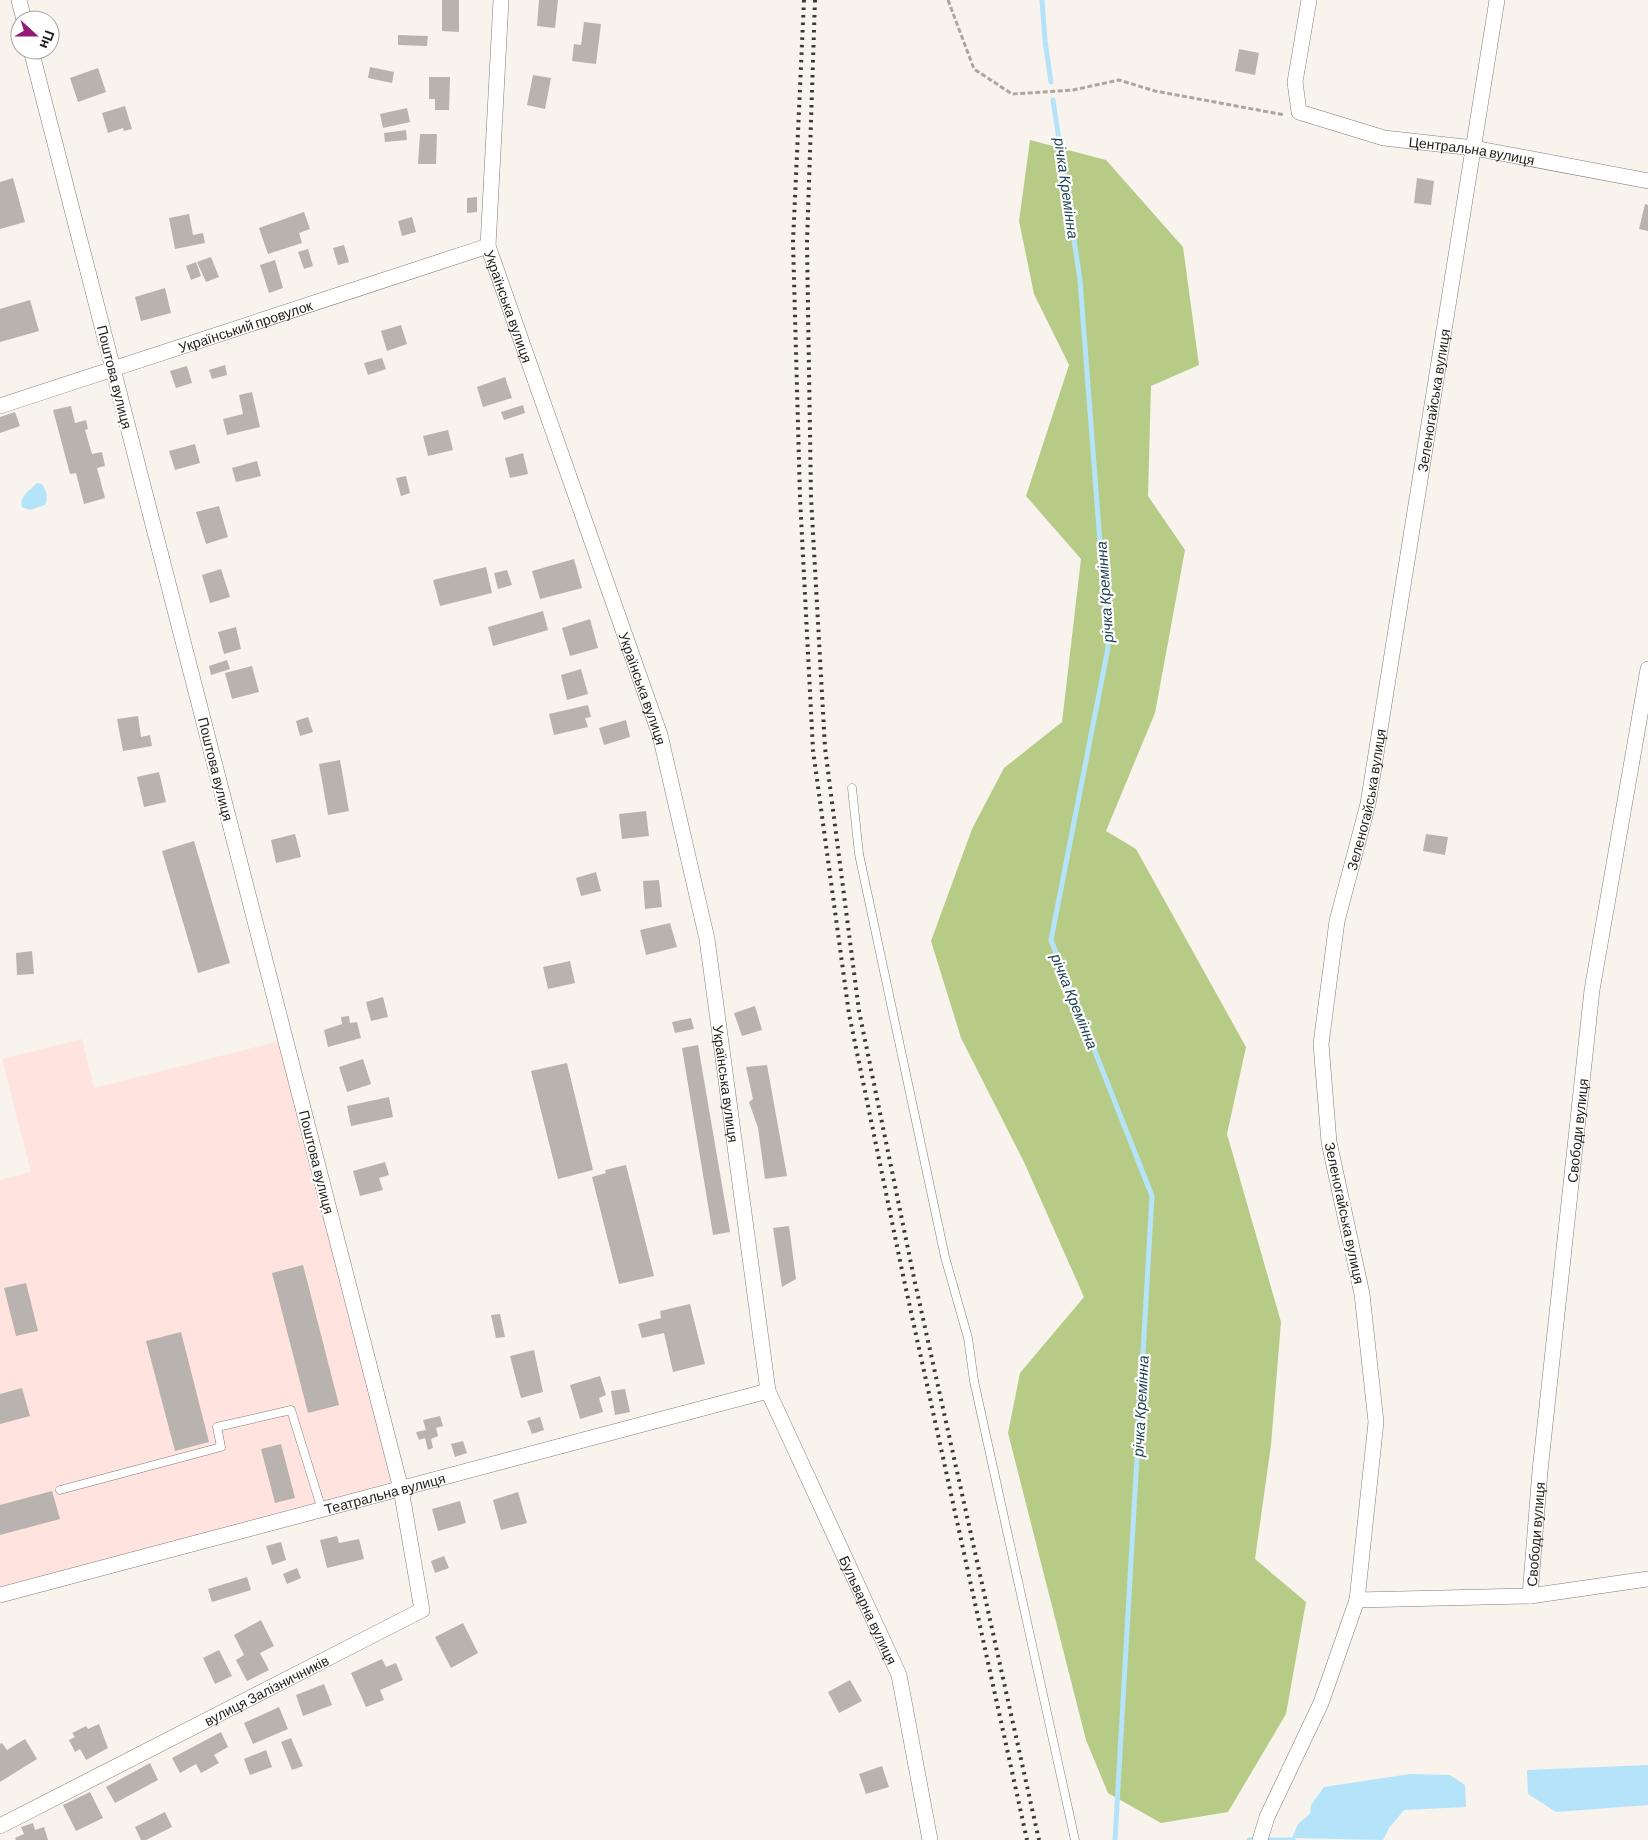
<svg xmlns="http://www.w3.org/2000/svg" width="1648" height="1840" font-family="Barlow,sans-serif">
<rect width="100%" height="100%" fill="#f8f3ed"/>
<path fill="#fee3df" d="M82,1039L94,1088L280,1041L394,1486L0,1587V1180L31,1172L2,1059Z"/>
<path fill="#b6cc86" d="M1030,140L1106,160L1183,247L1199,365L1151,386L1148,496L1185,550L1155,713L1106,831L1136,849L1246,1047L1227,1134L1281,1322L1271,1445L1255,1559L1306,1602L1286,1714L1228,1812L1161,1823L1108,1793L1086,1740L1008,1433L1020,1373L1084,1297L1024,1162L961,1038L931,941L972,829L1004,768L1062,722L1081,559L1026,496L1069,365L1034,294L1019,221Z"/>
<g fill="#b5e4fa">
<path d="M37,483L42,484C46,490 49,498 45,505L30,510L22,507C19,496 30,490 37,483Z"/>
<path d="M1648,1765V1805L1556,1812L1528,1794L1527,1770Z"/>
<path d="M1410,1774L1450,1775L1465,1785L1466,1807L1404,1810L1389,1828L1383,1840L1292,1838L1298,1824L1310,1814L1311,1805L1324,1787Z"/>
</g>
<g fill="none" stroke-linecap="round" stroke-linejoin="round">
<g stroke="#b5e4fa" stroke-width="5">
<path d="M1042,0L1045,41L1051,82"/>
<path d="M1053,100L1080,280L1108,648L1051,940L1152,1196L1115,1840"/>
<path d="M1249,1840H1293"/>
</g>
</g>
<g fill="#b8b3ae">
<path d="M442,0H459V32L442,31Z"/>
<path d="M539,0H558L555,28L537,26Z"/>
<path d="M584,22L601,24L596,64L572,61L574,44L581,45Z"/>
<path d="M398,35L428,36L427,46L398,45Z"/>
<path d="M1239,49L1259,53L1255,75L1235,71Z"/>
<path d="M370,67L394,72L392,83L368,78Z"/>
<path d="M98,68L106,92L78,102L70,78Z"/>
<path d="M533,75L551,78L545,109L527,105Z"/>
<path d="M429,77H450L449,110H435V99H429Z"/>
<path d="M125,106L132,129L124,131L123,128L108,133L102,113Z"/>
<path d="M407,108L410,122L383,128L380,114Z"/>
<path d="M406,130L407,140L385,142L384,133Z"/>
<path d="M420,134H437L436,164H418Z"/>
<path d="M13,178L25,222L0,229V182Z"/>
<path d="M1417,178L1434,181L1431,205L1414,203Z"/>
<path d="M477,197V212L467,213V198Z"/>
<path d="M1645,204L1648,205V231L1639,229Z"/>
<path d="M304,212L310,229L299,233L302,243L268,254L259,228Z"/>
<path d="M189,214L193,235L203,233L205,243L175,249L169,218Z"/>
<path d="M412,217L416,232L402,236L398,221Z"/>
<path d="M344,245L349,262L338,265L333,248Z"/>
<path d="M308,249L313,266L304,269L298,252Z"/>
<path d="M211,257L219,277L206,282L197,262Z"/>
<path d="M275,260L283,288L269,293L260,265Z"/>
<path d="M196,262L201,276L191,280L186,266Z"/>
<path d="M165,288L171,313L141,321L135,297Z"/>
<path d="M30,300L39,331L0,342V309Z"/>
<path d="M401,325L407,344L387,351L381,331Z"/>
<path d="M382,358L386,369L368,375L364,363Z"/>
<path d="M225,365L227,375L212,379L209,370Z"/>
<path d="M187,366L192,383L176,388L170,371Z"/>
<path d="M505,377L512,398L483,407L477,387Z"/>
<path d="M252,392L260,427L227,435L223,419L243,414L239,395Z"/>
<path d="M523,405L525,413L504,420L501,412Z"/>
<path d="M71,406L75,423L86,420L88,429L85,430L92,454L102,452L105,466L97,468L105,498L84,504L76,473L70,474L53,410Z"/>
<path d="M15,412L20,426L0,433V417Z"/>
<path d="M448,430L453,450L428,456L423,436Z"/>
<path d="M195,444L200,463L175,470L169,451Z"/>
<path d="M523,453L528,474L510,478L505,458Z"/>
<path d="M257,461L261,476L236,482L232,468Z"/>
<path d="M406,476L410,493L401,496L396,478Z"/>
<path d="M219,506L228,537L206,544L196,512Z"/>
<path d="M574,559L582,588L540,599L532,571Z"/>
<path d="M486,567L492,593L440,606L433,580Z"/>
<path d="M221,569L230,597L210,603L202,575Z"/>
<path d="M507,570L512,585L498,589L494,573Z"/>
<path d="M543,611L548,630L493,646L488,627Z"/>
<path d="M590,619L598,648L570,656L562,628Z"/>
<path d="M236,627L241,649L224,654L218,632Z"/>
<path d="M227,660L230,669L211,675L209,666Z"/>
<path d="M252,666L259,692L232,699L225,673Z"/>
<path d="M581,669L588,694L567,700L561,675Z"/>
<path d="M588,705L591,717L585,718L588,727L554,735L549,714Z"/>
<path d="M138,716L141,737L150,735L152,746L123,751L117,719Z"/>
<path d="M308,717L313,732L300,736L296,721Z"/>
<path d="M626,720L630,737L604,745L599,728Z"/>
<path d="M340,760L349,811L328,815L319,764Z"/>
<path d="M159,772L166,802L144,807L137,777Z"/>
<path d="M646,811L649,836L622,839L619,814Z"/>
<path d="M295,834L301,857L276,863L271,840Z"/>
<path d="M1426,834L1448,837L1445,855L1423,851Z"/>
<path d="M194,841L230,963L198,973L162,851Z"/>
<path d="M596,872L601,891L581,896L576,878Z"/>
<path d="M659,880L662,907L645,909L643,881Z"/>
<path d="M670,923L677,947L646,955L640,930Z"/>
<path d="M32,951L34,974L17,975L16,953Z"/>
<path d="M570,961L575,983L548,989L543,967Z"/>
<path d="M383,997L388,1017L371,1021L366,1002Z"/>
<path d="M755,1006L762,1030L742,1036L734,1013Z"/>
<path d="M349,1016L350,1023L357,1022L361,1038L328,1047L324,1030L342,1024L341,1017Z"/>
<path d="M691,1018L694,1029L675,1033L672,1022Z"/>
<path d="M698,1045L730,1232L713,1235L682,1048Z"/>
<path d="M363,1059L371,1084L347,1092L339,1067Z"/>
<path d="M567,1063L593,1170L558,1179L531,1071Z"/>
<path d="M767,1065L787,1176L765,1179L758,1128L749,1102L753,1099L746,1067Z"/>
<path d="M389,1097L393,1117L351,1126L347,1106Z"/>
<path d="M385,1162L389,1175L379,1178L383,1190L360,1196L353,1171Z"/>
<path d="M626,1165L654,1276L619,1284L592,1177L606,1173L605,1170Z"/>
<path d="M789,1226L796,1279L782,1287L773,1228Z"/>
<path d="M303,1265L339,1405L308,1413L272,1273Z"/>
<path d="M26,1283L38,1331L16,1336L4,1288Z"/>
<path d="M690,1304L705,1364L673,1372L664,1333L642,1338L638,1324L661,1318L660,1311Z"/>
<path d="M500,1314L505,1337L496,1338L491,1315Z"/>
<path d="M181,1332L209,1442L175,1451L146,1341Z"/>
<path d="M534,1350L543,1392L521,1398L510,1356Z"/>
<path d="M600,1376L606,1395L599,1398L603,1412L580,1419L570,1385Z"/>
<path d="M22,1388L30,1416L0,1424V1394Z"/>
<path d="M625,1389L630,1412L615,1415L611,1391Z"/>
<path d="M440,1416L443,1426L436,1428L438,1436L431,1439L433,1448L428,1450L425,1438L419,1440L416,1432L426,1430L423,1420Z"/>
<path d="M540,1417L544,1430L532,1434L527,1421Z"/>
<path d="M463,1441L467,1453L455,1457L451,1444Z"/>
<path d="M281,1444L295,1498L275,1503L261,1449Z"/>
<path d="M52,1491L60,1519L0,1535V1505Z"/>
<path d="M518,1492L527,1523L501,1530L493,1500Z"/>
<path d="M460,1501L466,1523L438,1531L432,1509Z"/>
<path d="M337,1536L339,1543L359,1539L364,1559L327,1568L320,1540Z"/>
<path d="M281,1542L286,1560L272,1565L266,1546Z"/>
<path d="M444,1556L449,1568L435,1573L431,1561Z"/>
<path d="M297,1568L301,1578L287,1584L283,1574Z"/>
<path d="M247,1577L251,1590L212,1602L208,1589Z"/>
<path d="M261,1620L274,1646L260,1653L269,1670L247,1681L236,1660L244,1655L234,1635Z"/>
<path d="M463,1623L478,1653L451,1668L435,1637Z"/>
<path d="M219,1650L232,1676L215,1684L203,1658Z"/>
<path d="M382,1659L386,1667L396,1663L403,1680L380,1690L384,1700L366,1707L351,1673Z"/>
<path d="M850,1680L862,1701L839,1713L828,1692Z"/>
<path d="M324,1684L332,1705L303,1716L296,1695Z"/>
<path d="M279,1707L288,1729L253,1744L244,1723Z"/>
<path d="M99,1724L108,1748L86,1760L80,1749L75,1752L69,1740L75,1737L72,1733L86,1726L88,1729Z"/>
<path d="M221,1732L228,1747L214,1755L219,1763L201,1773L196,1764L180,1773L172,1758Z"/>
<path d="M291,1738L303,1766L292,1770L281,1742Z"/>
<path d="M25,1739L37,1759L0,1782V1744L2,1743L7,1750Z"/>
<path d="M266,1750L272,1767L250,1775L244,1759Z"/>
<path d="M150,1763L158,1780L115,1803L106,1787Z"/>
<path d="M882,1766L889,1787L866,1794L859,1774Z"/>
<path d="M90,1792L103,1818L76,1831L63,1805Z"/>
<path d="M165,1812L172,1827L146,1840H141L135,1827Z"/>
<path d="M33,1823L35,1830L44,1827L48,1840H16L15,1838L24,1834L21,1827Z"/>
</g>
<g fill="none" stroke-linecap="round" stroke-linejoin="round">
<g stroke="#817d77" stroke-width="9">
<g id="lane">
<path d="M852,788L859,854L945,1257L968,1338L974,1381L1075,1840"/>
<path d="M60,1490L221,1447L217,1427L291,1410L322,1510"/>
</g>
</g>
<g stroke="#817d77" stroke-width="16">
<g id="street">
<path d="M19,0L24,20"/>
<path id="s1" d="M501,0L488,246L660,735L707,939L768,1391L899,1675L930,1840"/>
<path id="s2" d="M1309,0L1295,82L1299,112L1384,138L1474,148L1648,181"/>
<path id="s3" d="M0,406L488,246"/>
<path id="s4" d="M0,1595L768,1391"/>
<path id="s5" d="M1530,1596L1540,1471L1592,990L1648,669"/>
<path d="M1357,1600L1530,1596L1648,1579"/>
<path id="s6" d="M0,1826L422,1610L401,1489L31,50"/>
<path id="s7" d="M1260,1840L1267,1817L1321,1703L1357,1600L1376,1422L1362,1294L1329,1142L1321,1044L1337,921L1368,804L1497,0"/>
</g>
</g>
<path stroke="#aaa6a1" stroke-width="3" stroke-dasharray="5 2.5" stroke-linecap="butt" d="M948,0L974,69L1012,94L1073,90L1119,80L1155,91L1285,115"/>
<use href="#lane" stroke="#fff" stroke-width="8"/>
<use href="#street" stroke="#fff" stroke-width="15"/>
<g stroke="#3a3836" stroke-width="4" stroke-dasharray="2.5 5" stroke-linecap="butt">
<path d="M804,0L793,242L800,498L813,750L849,1014L904,1280L1027,1840"/>
<path d="M815,0L807,243L811,497L825,748L859,1011L914,1278L1039,1840"/>
</g>
</g>
<g text-anchor="middle" dominant-baseline="central" stroke-width="4.5" stroke-linejoin="round" paint-order="stroke">
<g font-size="14" fill="#211f1d" stroke="#fff">
<text stroke="none"><textPath href="#s2" startOffset="291">Центральна вулиця</textPath></text>
<text stroke="none"><textPath href="#s1" startOffset="310">Українська вулиця</textPath></text>
<text stroke="none"><textPath href="#s3" startOffset="258">Український провулок</textPath></text>
<text transform="translate(115 377) rotate(76)">Поштова вулиця</text>
<text stroke="none"><textPath href="#s7" startOffset="1475">Зеленогайська вулиця</textPath></text>
<text stroke="none"><textPath href="#s1" startOffset="715">Українська вулиця</textPath></text>
<text transform="translate(216 769) rotate(76)">Поштова вулиця</text>
<text stroke="none"><textPath href="#s7" startOffset="1070">Зеленогайська вулиця</textPath></text>
<text stroke="none"><textPath href="#s1" startOffset="1120">Українська вулиця</textPath></text>
<text stroke="none"><textPath href="#s5" startOffset="468">Свободи вулиця</textPath></text>
<text transform="translate(317 1162) rotate(76)">Поштова вулиця</text>
<text transform="translate(1345 1213) rotate(78)">Зеленогайська вулиця</text>
<text stroke="none"><textPath href="#s4" startOffset="398">Театральна вулиця</textPath></text>
<text stroke="none"><textPath href="#s5" startOffset="62">Свободи вулиця</textPath></text>
<text stroke="none"><textPath href="#s1" startOffset="1671">Бульварна вулиця</textPath></text>
<text stroke="none"><textPath href="#s6" startOffset="299">вулиця Залізничників</textPath></text>
</g>
<g font-size="15" font-style="italic" fill="#1a3f4f" stroke="#fff">
<text transform="translate(1067 188) rotate(82)">річка Кремінна</text>
<text transform="translate(1104 592) rotate(-94)">річка Кремінна</text>
<text transform="translate(1075 1001) rotate(68)">річка Кремінна</text>
<text transform="translate(1140 1406) rotate(-87)">річка Кремінна</text>
</g>
</g>
<g transform="translate(35 35) rotate(111)"><circle r="24" fill="#ffffff" stroke="#a6a5a5"/>
<path d="M0-4L9 19L0 12L-9 19Z" fill="#941a76"/>
<text y="-8" font-size="14" font-weight="bold" text-anchor="middle" fill="#211f1d">Пн</text>
</g>
</svg>
